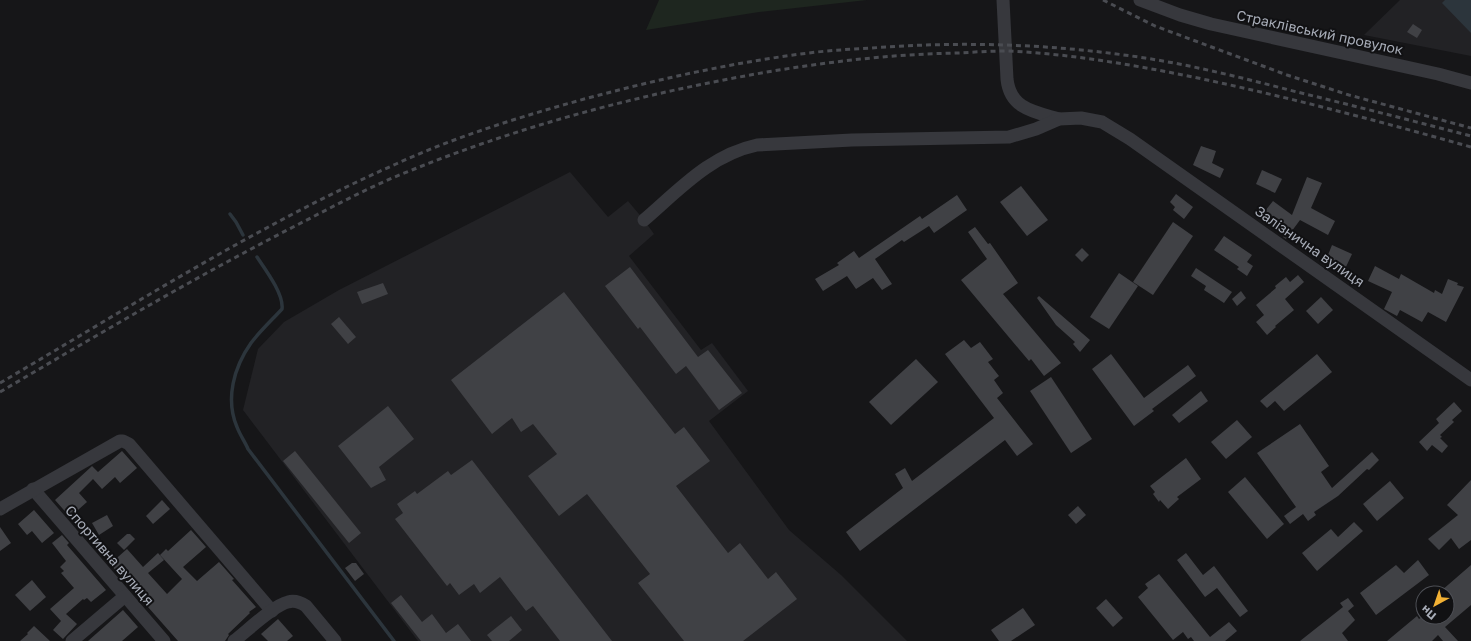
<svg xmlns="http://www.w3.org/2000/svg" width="1471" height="641" font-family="'Golos Text',sans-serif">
<rect width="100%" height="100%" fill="#161618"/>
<g fill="#222225">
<path d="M1400,0H1471V56L1364,35Z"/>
<path d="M570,172L608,217L628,201L644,220L654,234L629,256L701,350L712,343L748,391L709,421L789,530L841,575L907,641H418L243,410L258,349L284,322L339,290Z"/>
</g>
<path fill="#1e261f" d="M659,0H867L759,12L646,30Z"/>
<path fill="#2c353c" d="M1445,0H1471V33L1442,3Z"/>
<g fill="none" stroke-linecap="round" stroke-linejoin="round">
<g stroke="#2c353c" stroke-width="3.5">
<path d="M230,214L236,222L243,235"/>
<path d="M257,257C265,269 284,294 282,309C272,320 260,331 251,343C234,367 225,399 237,427C240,435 245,442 248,449L394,641"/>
</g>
</g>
<g fill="#404145">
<path d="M1413,24L1422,30L1417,38L1407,32Z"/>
<path d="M1201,146L1216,151L1212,163L1224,169L1220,178L1193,165Z"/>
<path d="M1262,170L1282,179L1275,193L1256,184Z"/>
<path d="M1307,177L1322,183L1311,208L1335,221L1328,235L1300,220L1286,239L1283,237L1286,230L1271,219L1269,222L1261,216L1273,201L1292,215Z"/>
<path d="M1021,186L1048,220L1027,236L1000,202Z"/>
<path d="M1176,194L1193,207L1184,219L1173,210L1175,207L1170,202Z"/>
<path d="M957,195L967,210L934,233L929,226L904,242L902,240L875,259L892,284L882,290L873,278L856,289L847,276L823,291L815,279L839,265L837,263L854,251L859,258L920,216L922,219Z"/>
<path d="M1173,222L1193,236L1153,295L1133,282Z"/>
<path d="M975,227L988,244L990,243L1018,283L1003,294L1061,363L1044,376L1031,359L1029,361L961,280L987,259L968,232Z"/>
<path d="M1224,236L1252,255L1247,262L1253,266L1247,276L1237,269L1239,267L1214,250Z"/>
<path d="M1332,245L1352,254L1345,269L1326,260Z"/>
<path d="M1082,248L1089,255L1082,262L1075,255Z"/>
<path d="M1375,266L1399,279L1401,274L1434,293L1435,290L1442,294L1448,279L1458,283L1457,285L1464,287L1446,322L1428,312L1422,322L1400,310L1397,316L1384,309L1392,292L1368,281Z"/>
<path d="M630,267L698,357L708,350L742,393L719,410L686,366L676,374L640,327L638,329L605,286Z"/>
<path d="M1196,268L1232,292L1224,303L1204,290L1206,286L1191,276Z"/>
<path d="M1119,273L1138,286L1109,329L1090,317Z"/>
<path d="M1298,275L1304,282L1285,299L1294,310L1275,326L1276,327L1267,335L1256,322L1264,315L1256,305L1276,288L1275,286L1286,277L1290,282Z"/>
<path d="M383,283L388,294L362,304L357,292Z"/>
<path d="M1241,291L1246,298L1237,306L1232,299Z"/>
<path d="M564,292L675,434L684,427L710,461L676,486L728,553L740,543L768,579L776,572L797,599L743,641H684L638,583L650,574L587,494L559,516L528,476L557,454L533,424L521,432L512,418L492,434L451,380Z"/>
<path d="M1039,296L1090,340L1080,352L1073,344L1075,342L1056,325L1037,298Z"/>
<path d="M1321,297L1333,310L1318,324L1306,311Z"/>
<path d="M339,317L356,337L348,344L331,324Z"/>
<path d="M964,340L971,348L980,342L993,359L988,362L999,376L994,380L1003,393L997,398L1033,444L1017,456L1005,440L860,551L846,532L903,488L895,474L905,468L912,481L994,418L945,354Z"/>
<path d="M1111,354L1144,398L1188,365L1196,376L1152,409L1154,411L1134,426L1092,369Z"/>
<path d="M1317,354L1332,372L1284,411L1275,401L1267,408L1260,401Z"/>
<path d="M916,359L938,382L891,425L869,402Z"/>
<path d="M1051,377L1092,439L1071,453L1030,391Z"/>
<path d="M1201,391L1208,401L1179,423L1172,415Z"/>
<path d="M1454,402L1462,411L1452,420L1454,422L1440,435L1442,437L1440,438L1448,446L1442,453L1432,445L1427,451L1419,442L1439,423L1436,419Z"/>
<path d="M388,406L414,439L379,467L386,480L371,488L338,446Z"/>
<path d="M1237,420L1252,437L1226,459L1211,442Z"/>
<path d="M1300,424L1329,466L1321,472L1332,488L1372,452L1379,460L1369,470L1367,469L1338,496L1314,512L1316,515L1308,521L1303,514L1290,524L1284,516L1296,507L1257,453Z"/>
<path d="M122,451L137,468L120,483L115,477L102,489L93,479L79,493L87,502L70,517L55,500L91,467L92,466L98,472Z"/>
<path d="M295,451L361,533L349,543L283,461Z"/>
<path d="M1186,458L1201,479L1177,497L1179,499L1168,509L1160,500L1159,502L1153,494L1155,492L1150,486Z"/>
<path d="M472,460L612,641H560L533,606L526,611L500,577L480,593L474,584L459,595L450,583L447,586L395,519L403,513L397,504L415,491L417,494L448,471L451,475Z"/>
<path d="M1245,477L1284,524L1267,539L1228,492Z"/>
<path d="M1471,480V540L1459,549L1451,538L1439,550L1428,539L1458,515L1447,505Z"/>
<path d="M1390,481L1404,498L1377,521L1363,504Z"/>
<path d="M162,500L170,509L153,524L146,516Z"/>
<path d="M1078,506L1086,515L1076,524L1068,515Z"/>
<path d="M34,510L54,533L42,543L32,531L27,535L18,524Z"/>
<path d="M107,515L113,526L99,535L92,523Z"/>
<path d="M1354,522L1363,531L1317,571L1302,553L1331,529L1338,537Z"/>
<path d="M0,527L11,543L0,551Z"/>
<path d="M191,530L206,547L183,567L197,581L219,562L234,579L232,580L256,607L249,612L250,613L228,634L229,635L225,641H178L110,564L127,549L143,567L158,553L164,560L148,573L167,594L182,579L160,555L166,549L168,551Z"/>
<path d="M127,534H130L135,539L124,550L117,543Z"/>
<path d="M62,535L69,543L67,545L106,590L91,602L87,598L84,600L83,599L66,614L77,624L63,639L53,630L61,621L50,609L74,588L61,573L64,571L60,567L66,561L52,543Z"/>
<path d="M1186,553L1203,575L1214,566L1248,611L1240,617L1217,588L1205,597L1177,560Z"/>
<path d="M1418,560L1429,575L1376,615L1360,593L1396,565L1404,573Z"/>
<path d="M352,563H356L364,574L355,581L345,568Z"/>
<path d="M1471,565V605L1445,627L1458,641H1443L1438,635L1432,641H1387L1417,616L1419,619L1422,617H1447V593H1442L1441,591Z"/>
<path d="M1159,574L1210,637L1229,622L1237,631L1225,641H1194L1191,637L1188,639L1183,632L1173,640L1138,597L1148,588L1145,584Z"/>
<path d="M32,580L46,597L30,611L15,595Z"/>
<path d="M401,595L422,622L432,614L446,633L458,624L471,641H421L391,603Z"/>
<path d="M1348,598L1354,606L1348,611L1355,620L1342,633L1348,641H1300L1343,607L1340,603Z"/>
<path d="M1106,599L1123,618L1113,627L1096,608Z"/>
<path d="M1023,608L1035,625L1011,641H999L991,630Z"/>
<path d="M123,610L138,627L122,641H88Z"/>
<path d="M511,616L522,630L509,641H492L487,635Z"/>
<path d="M278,619L293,636L287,641H268L261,634Z"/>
<path d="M34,626L50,641H20L28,634L27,633Z"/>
</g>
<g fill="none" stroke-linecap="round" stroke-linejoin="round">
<g stroke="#37383d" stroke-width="13">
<path d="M1003,0L1007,79C1010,109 1035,112 1059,119"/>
<path d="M1140,0L1180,15L1211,24L1438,74L1471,83"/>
<path d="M644,220C679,190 710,155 757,145L852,140L1009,137L1036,129L1059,119L1081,118L1102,122L1130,139L1471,380"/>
<path d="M33,489L164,641"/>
<path d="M0,509L120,441H123L129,444L272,611"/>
<path d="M72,641L125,596"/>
<path d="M234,641C247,631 274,605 288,602C295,600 300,602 306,606L335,641"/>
</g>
<g stroke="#4a4c52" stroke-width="3" stroke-dasharray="5 4" stroke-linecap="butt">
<path d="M1103,0L1155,26L1287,75L1349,95L1471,128"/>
<path d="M0,383C130,307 258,225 396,164C457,136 523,116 588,98C663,78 740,61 817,52C836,50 854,49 872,48C963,41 1054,44 1145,58C1196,66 1247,79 1297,92C1355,106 1413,121 1471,136"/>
<path d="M0,392C99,334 197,276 299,224C336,205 373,185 412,170C528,123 650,92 773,71C834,61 896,54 959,53C974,52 990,51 1006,51C1060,53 1115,62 1168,72C1270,92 1371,119 1471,147"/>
</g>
</g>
<g text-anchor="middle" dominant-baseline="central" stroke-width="4" stroke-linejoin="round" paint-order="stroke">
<g font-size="14" fill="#a8adb8" stroke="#111113">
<text transform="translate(1320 32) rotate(12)">Страклівський провулок</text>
<text transform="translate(1310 246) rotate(35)">Залізнична вулиця</text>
<text transform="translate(110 555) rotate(49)">Спортивна вулиця</text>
</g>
</g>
<g transform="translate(1435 605) rotate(220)"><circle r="19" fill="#111113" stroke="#4d4f55"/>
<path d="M0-3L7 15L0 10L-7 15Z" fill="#f2b134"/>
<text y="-6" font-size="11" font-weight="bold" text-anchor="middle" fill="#a8adb8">Пн</text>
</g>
</svg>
